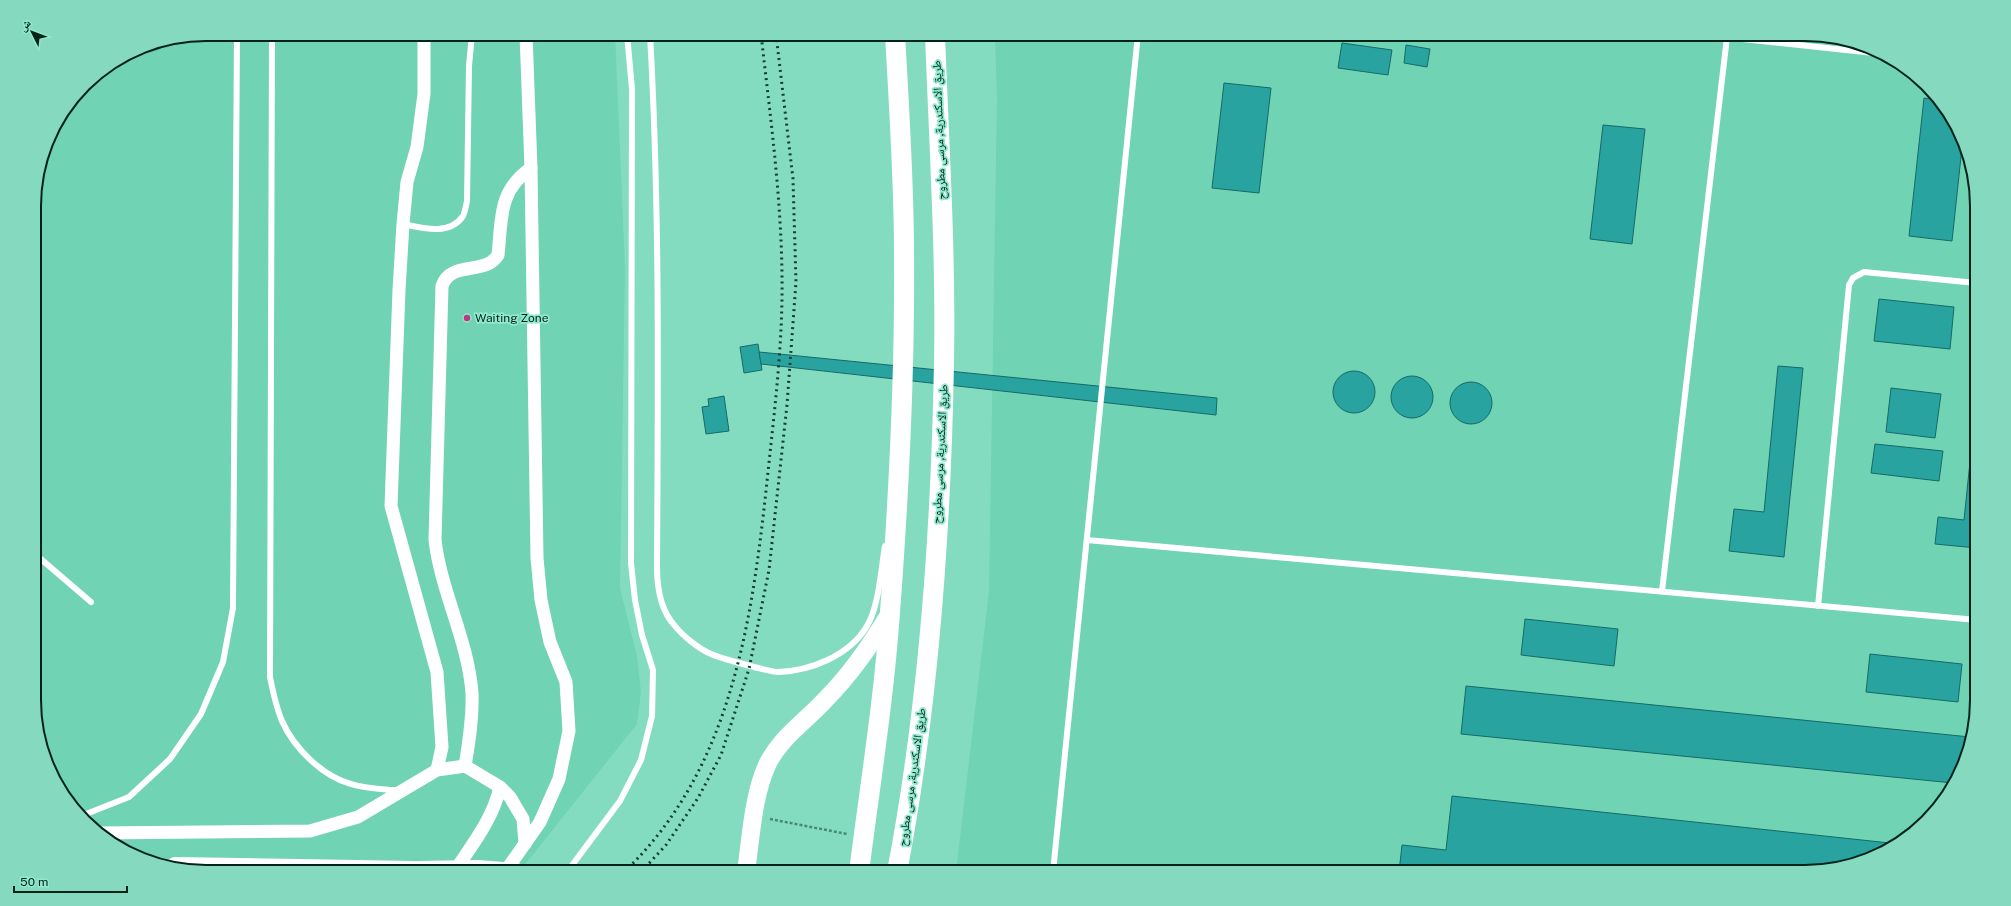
<svg xmlns="http://www.w3.org/2000/svg" width="2011" height="906" font-family="'Public Sans','Noto Naskh Arabic',sans-serif">
<rect width="100%" height="100%" fill="#84dcc0"/>
<g fill="#6fd3b4">
<path d="M206,34H615L625,268L620,588L637,656L641,692L637,724L519,872H206L140,859L101,836L69,805L47,766L36,723L34,194L52,130L92,77L140,47Z"/>
<path d="M995,34H1805L1871,47L1910,70L1942,101L1964,140L1976,184L1977,700L1964,766L1935,813L1901,843L1861,863L1816,872H956L989,591L997,99Z"/>
</g>
<g fill="#29a39f" stroke="#166a67">
<path d="M1342,43L1392,50L1388,75L1338,68Z"/>
<path d="M1406,45L1430,49L1427,67L1404,63Z"/>
<path d="M1224,83L1271,88L1259,193L1212,188Z"/>
<path d="M1924,98L1942,101L1963,138L1952,241L1909,236Z"/>
<path d="M1603,125L1645,129L1632,244L1590,239Z"/>
<path d="M1879,299L1954,307L1950,349L1874,341Z"/>
<path d="M758,344L762,370L744,373L740,347Z"/>
<path d="M759,352L1217,398L1216,415L761,364Z"/>
<path d="M1778,366L1803,368L1784,557L1729,551L1734,509L1764,512Z"/>
<circle cx="1354" cy="392" r="21"/>
<circle cx="1412" cy="397" r="21"/>
<circle cx="1471" cy="403" r="21"/>
<path d="M1891,388L1941,394L1935,438L1886,432Z"/>
<path d="M724,396L729,431L706,434L702,407L709,406L708,399Z"/>
<path d="M1976,404L1977,548L1935,544L1938,517L1964,520Z"/>
<path d="M1875,444L1943,451L1939,481L1871,473Z"/>
<path d="M1525,619L1618,629L1614,666L1521,655Z"/>
<path d="M1870,654L1962,664L1958,702L1866,692Z"/>
<path d="M1466,686L1970,737L1964,766L1953,783L1461,734Z"/>
<path d="M1452,796L1899,844L1861,863L1816,872H1399L1402,845L1446,850Z"/>
</g>
<g fill="none" stroke-linecap="round" stroke-linejoin="round">
<path stroke="#498975" stroke-width="2.5" stroke-dasharray="3 2" stroke-linecap="butt" d="M770,819L847,834"/>
<g stroke="#fff" stroke-width="6">
<path d="M272,34L270,677C273,692 276,707 282,721C294,748 322,776 351,784C366,789 384,789 400,791"/>
<path d="M650,34C660,211 658,389 657,567C657,588 660,610 675,626C683,636 699,649 711,654C720,658 770,672 778,672C811,671 850,655 867,626C879,606 881,569 885,546"/>
<path d="M1695,34L1883,54"/>
<path d="M403,224C422,228 450,236 463,216C465,212 466,206 467,201L469,66L472,34"/>
<path d="M1087,540L1977,620"/>
<path d="M35,554L91,602"/>
<path d="M1662,591L1727,37"/>
<path d="M1818,606L1849,285L1853,278L1864,272L1976,283"/>
<path d="M81,816L129,797L170,759L201,714L223,662L233,608L237,34"/>
<path d="M567,872L620,801L641,760L652,716L653,670L642,635L635,600L631,563L632,89L627,34"/>
<path d="M1053,872L1138,34"/>
</g>
<g stroke="#fff" stroke-width="13">
<path d="M424,34V94L417,147L407,182L403,224L399,290L391,506L437,672L442,747L437,770"/>
<path d="M465,766C469,742 473,717 472,693C468,640 441,592 435,540L442,286C451,260 485,276 498,255C502,218 498,191 531,168"/>
<path d="M98,833L310,831L358,817L437,770L465,766L500,787L510,797L523,819L525,844"/>
<path d="M454,872C472,845 493,819 500,787"/>
<path d="M505,872L540,822L559,779L569,731L566,682L550,642L541,600L537,558L531,168L526,34"/>
</g>
<g stroke="#fff" stroke-width="18">
<path d="M175,866L415,870L478,869L517,872"/>
<path d="M746,872C751,837 753,794 768,763C781,737 806,721 825,700C851,674 871,645 890,613"/>
</g>
<g stroke="#fff" stroke-width="20">
<path d="M859,872C870,785 884,699 890,612C899,493 905,373 904,253C904,180 899,107 895,34"/>
<path d="M897,872C929,705 941,533 944,363C946,254 939,144 935,34"/>
</g>
<g stroke="#143e32" stroke-width="3" stroke-dasharray="2 4" stroke-linecap="butt">
<path d="M624,872C734,768 753,614 768,472C775,406 783,341 782,275C781,194 770,114 761,34"/>
<path d="M641,872L666,845L698,798L721,755L749,669L769,570L787,405L796,282L793,179L776,34"/>
</g>
</g>
<circle fill="#bc397f" stroke="#91e9cd" stroke-width="1.5" cx="467" cy="318" r="4"/>
<g text-anchor="middle" dominant-baseline="central" stroke-width="3.5" stroke-linejoin="round" paint-order="stroke">
<g font-size="12" fill="#002319" stroke="#91e9cd">
<text transform="translate(939 130) rotate(-92)">طريق الاسكندرية, مرسى مطروح</text>
<text transform="translate(940 454) rotate(-87)">طريق الاسكندرية, مرسى مطروح</text>
<text transform="translate(912 777) rotate(-82)">طريق الاسكندرية, مرسى مطروح</text>
</g>
<g font-size="12" fill="#002319" stroke="#91e9cd" text-anchor="start">
<text x="475" y="318">Waiting Zone</text>
</g>
</g>
<path d="M0 0H2011V906H0ZM206 41H1805A165 165 0 0 1 1970 206V700A165 165 0 0 1 1805 865H206A165 165 0 0 1 41 700V206A165 165 0 0 1 206 41Z" fill="#85d9bf" fill-rule="evenodd"/>
<path fill="none" stroke="#002319" stroke-width="2" d="M206 41H1805A165 165 0 0 1 1970 206V700A165 165 0 0 1 1805 865H206A165 165 0 0 1 41 700V206A165 165 0 0 1 206 41Z"/>
<g transform="translate(32 32) rotate(312)" stroke="#91e9cd" stroke-width="3" paint-order="stroke">
<path d="M0-3L7 15L0 10L-7 15Z" fill="#002319"/>
<text y="-6" font-size="11" font-weight="bold" text-anchor="middle" fill="#002319">ش</text>
</g>
<path d="M14 886v6h113v-6" fill="none" stroke="#002319" stroke-width="2"/>
<text x="20" y="886" font-size="12" fill="#002319" stroke="#91e9cd" stroke-width="3" paint-order="stroke">50 m</text>
</svg>
